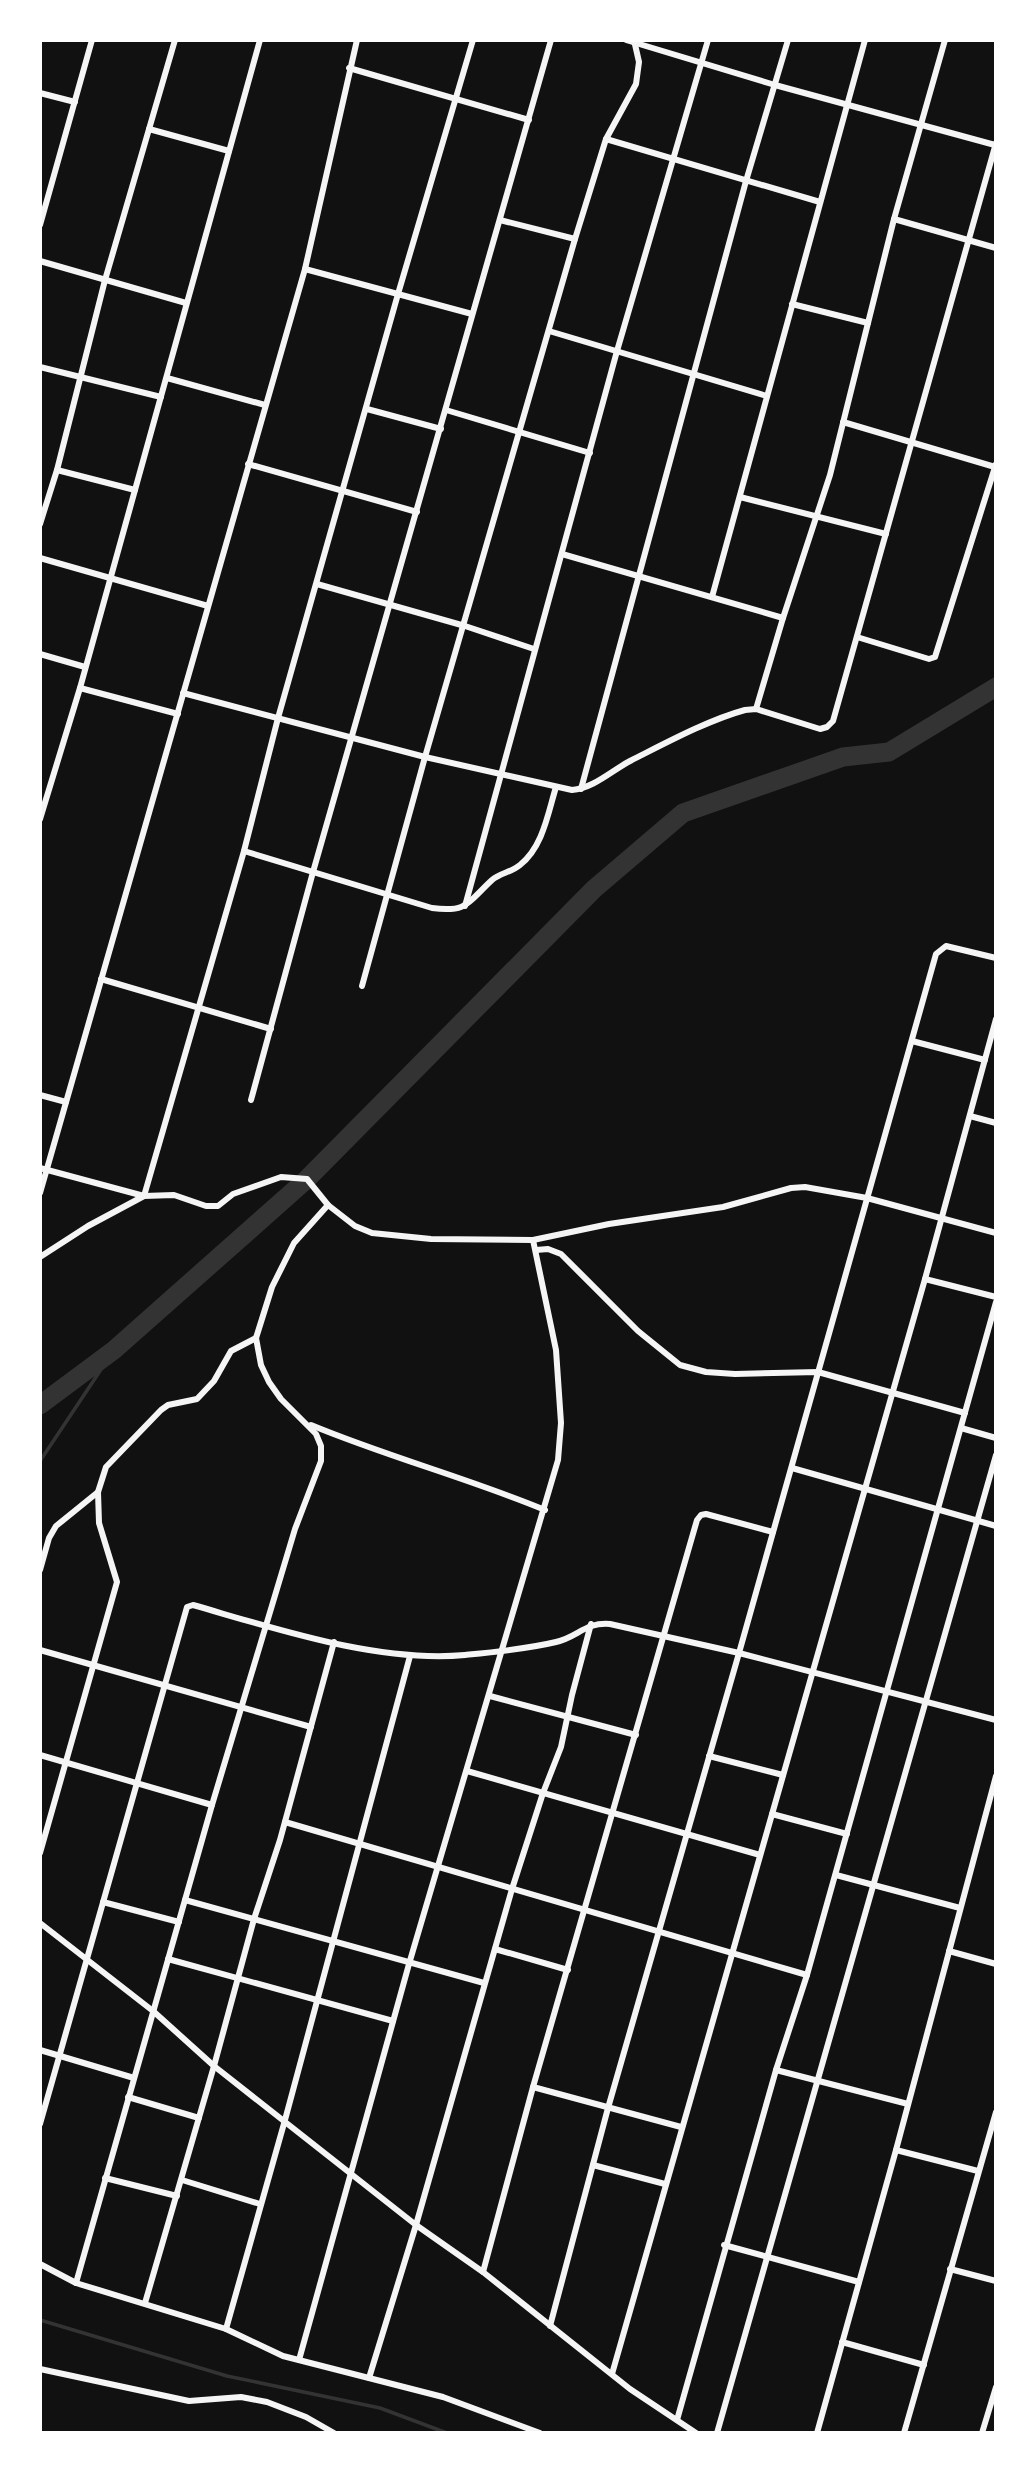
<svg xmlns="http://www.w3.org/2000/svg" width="1036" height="2473" font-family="Mulish,sans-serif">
<rect width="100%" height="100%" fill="#111"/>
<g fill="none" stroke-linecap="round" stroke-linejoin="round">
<g stroke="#333" stroke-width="3.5">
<path d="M40,1461L114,1350"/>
<path d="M40,2320L227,2376L380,2408L447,2433"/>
</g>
<path stroke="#333" stroke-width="19" d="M40,1405L114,1350L307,1179L594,889L683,813L843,757L889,752L996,687"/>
<g stroke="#f5f5f5" stroke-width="6">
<path d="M626,40L775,85L995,145"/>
<path d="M349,68L529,120"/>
<path d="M40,93L75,102"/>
<path d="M149,129L229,151"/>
<path d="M606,139L820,202"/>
<path d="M894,219L996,248"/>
<path d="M500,220L575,239"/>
<path d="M40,225L92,40"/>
<path d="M40,261L186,303"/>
<path d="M305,269L472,314"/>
<path d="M792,304L868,323"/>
<path d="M549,331L767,396"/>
<path d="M40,367L161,397"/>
<path d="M167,378L265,405"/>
<path d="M367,409L441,429"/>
<path d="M446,410L590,453"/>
<path d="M843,422L995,467"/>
<path d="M248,464L417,512"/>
<path d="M57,470L135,490"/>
<path d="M740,497L886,534"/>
<path d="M40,524L57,470L105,280L175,40"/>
<path d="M562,554L783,618"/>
<path d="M40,558L208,606"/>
<path d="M317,584L465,626L534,649"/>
<path d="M712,597L865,40"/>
<path d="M857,637L929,659L935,657L996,464"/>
<path d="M40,654L85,667"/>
<path d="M80,688L178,714"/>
<path d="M183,693L425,757L572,790C594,788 611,771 630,761C664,744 708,720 745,710L756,709L820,729L827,727L833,721L996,143"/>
<path d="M756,709L783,618L830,475L894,219L945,40"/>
<path d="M581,789L746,181L788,40"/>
<path d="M40,819L80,688L260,40"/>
<path d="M244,851L432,908C468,913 468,902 492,880C500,873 512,872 520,865C543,847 548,813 556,787"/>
<path d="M465,906L617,351L708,40"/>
<path d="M101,979L271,1029"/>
<path d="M362,986L425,757L575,239L606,139L636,84L639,62L634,40"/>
<path d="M912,1041L985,1060"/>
<path d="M40,1095L66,1102"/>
<path d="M251,1100L313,872L551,40"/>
<path d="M970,1116L996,1123"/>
<path d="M40,1168L144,1196L244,851L278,718L398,294L473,40"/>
<path d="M40,1193L305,269L357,40"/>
<path d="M536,1250L548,1249L561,1254L638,1331L680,1365L706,1372L735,1374L818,1372L965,1413"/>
<path d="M40,1257L88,1226L144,1196L174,1195L206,1206H218L233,1194L281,1177L307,1179L328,1205L355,1226L372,1233L431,1239L533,1240L609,1224L723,1207L791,1188L805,1187L867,1198L996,1233"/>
<path d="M925,1279L996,1297"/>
<path d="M311,1425C388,1457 468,1478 545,1510"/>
<path d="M961,1428L996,1438"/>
<path d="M792,1468L996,1526"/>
<path d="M40,1570L49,1538L56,1526L98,1492"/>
<path d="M40,1650L311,1727"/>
<path d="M490,1696L636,1735"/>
<path d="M40,1755L212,1805"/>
<path d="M709,1756L783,1775"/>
<path d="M467,1771L760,1855"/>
<path d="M772,1814L847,1834"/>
<path d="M285,1822L807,1975"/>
<path d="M40,1853L117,1582L99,1523L98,1492L106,1467L161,1410L168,1405L197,1399L214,1381L231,1351L256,1338"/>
<path d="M836,1875L960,1908"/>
<path d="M185,1900L484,1983"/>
<path d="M103,1902L179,1922"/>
<path d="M40,1923L153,2011L214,2066L416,2225L483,2272L630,2389L696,2433"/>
<path d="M495,1949L568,1970"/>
<path d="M949,1951L996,1964"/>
<path d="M168,1959L393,2021"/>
<path d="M40,2050L134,2078"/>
<path d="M776,2070L908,2104"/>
<path d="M533,2087L681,2127"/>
<path d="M128,2097L199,2118"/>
<path d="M40,2124L187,1607L193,1605C277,1629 378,1663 465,1655C495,1652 527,1649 556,1642C578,1637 585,1622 610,1624L739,1653L996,1720"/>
<path d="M896,2150L978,2171"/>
<path d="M593,2165L665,2184"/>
<path d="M105,2178L177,2196"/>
<path d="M182,2180L260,2204"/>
<path d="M724,2245L859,2282"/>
<path d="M40,2264L76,2283L226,2329L283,2356L443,2397L540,2433"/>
<path d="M950,2269L996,2281"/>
<path d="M483,2272L533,2087L697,1520L701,1515L706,1514L773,1532"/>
<path d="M76,2283L212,1805L295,1529L321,1461V1446L316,1434L281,1399L269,1382L261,1365L256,1338L272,1287L294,1243L328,1205"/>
<path d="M145,2303L214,2066L254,1919L280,1840L334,1642"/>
<path d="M550,2326L608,2108L739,1653L936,954L946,946L996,958"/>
<path d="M226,2329L285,2120L410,1656"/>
<path d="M842,2342L924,2365"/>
<path d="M299,2360L409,1964L558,1460L561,1423L556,1350L533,1240"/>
<path d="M40,2369L189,2401L241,2397L267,2402L306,2417L334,2433"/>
<path d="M612,2374L925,1279L996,1019"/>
<path d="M369,2378L416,2225L512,1889L543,1793L561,1747L572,1695L591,1624"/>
<path d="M677,2420L776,2070L807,1975L996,1302"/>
<path d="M717,2433L996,1455"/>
<path d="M817,2433L896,2150L996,1776"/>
<path d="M904,2433L996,2112"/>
<path d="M982,2433L996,2387"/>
</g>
</g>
<rect width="1036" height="2473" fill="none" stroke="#ffffff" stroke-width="84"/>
</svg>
